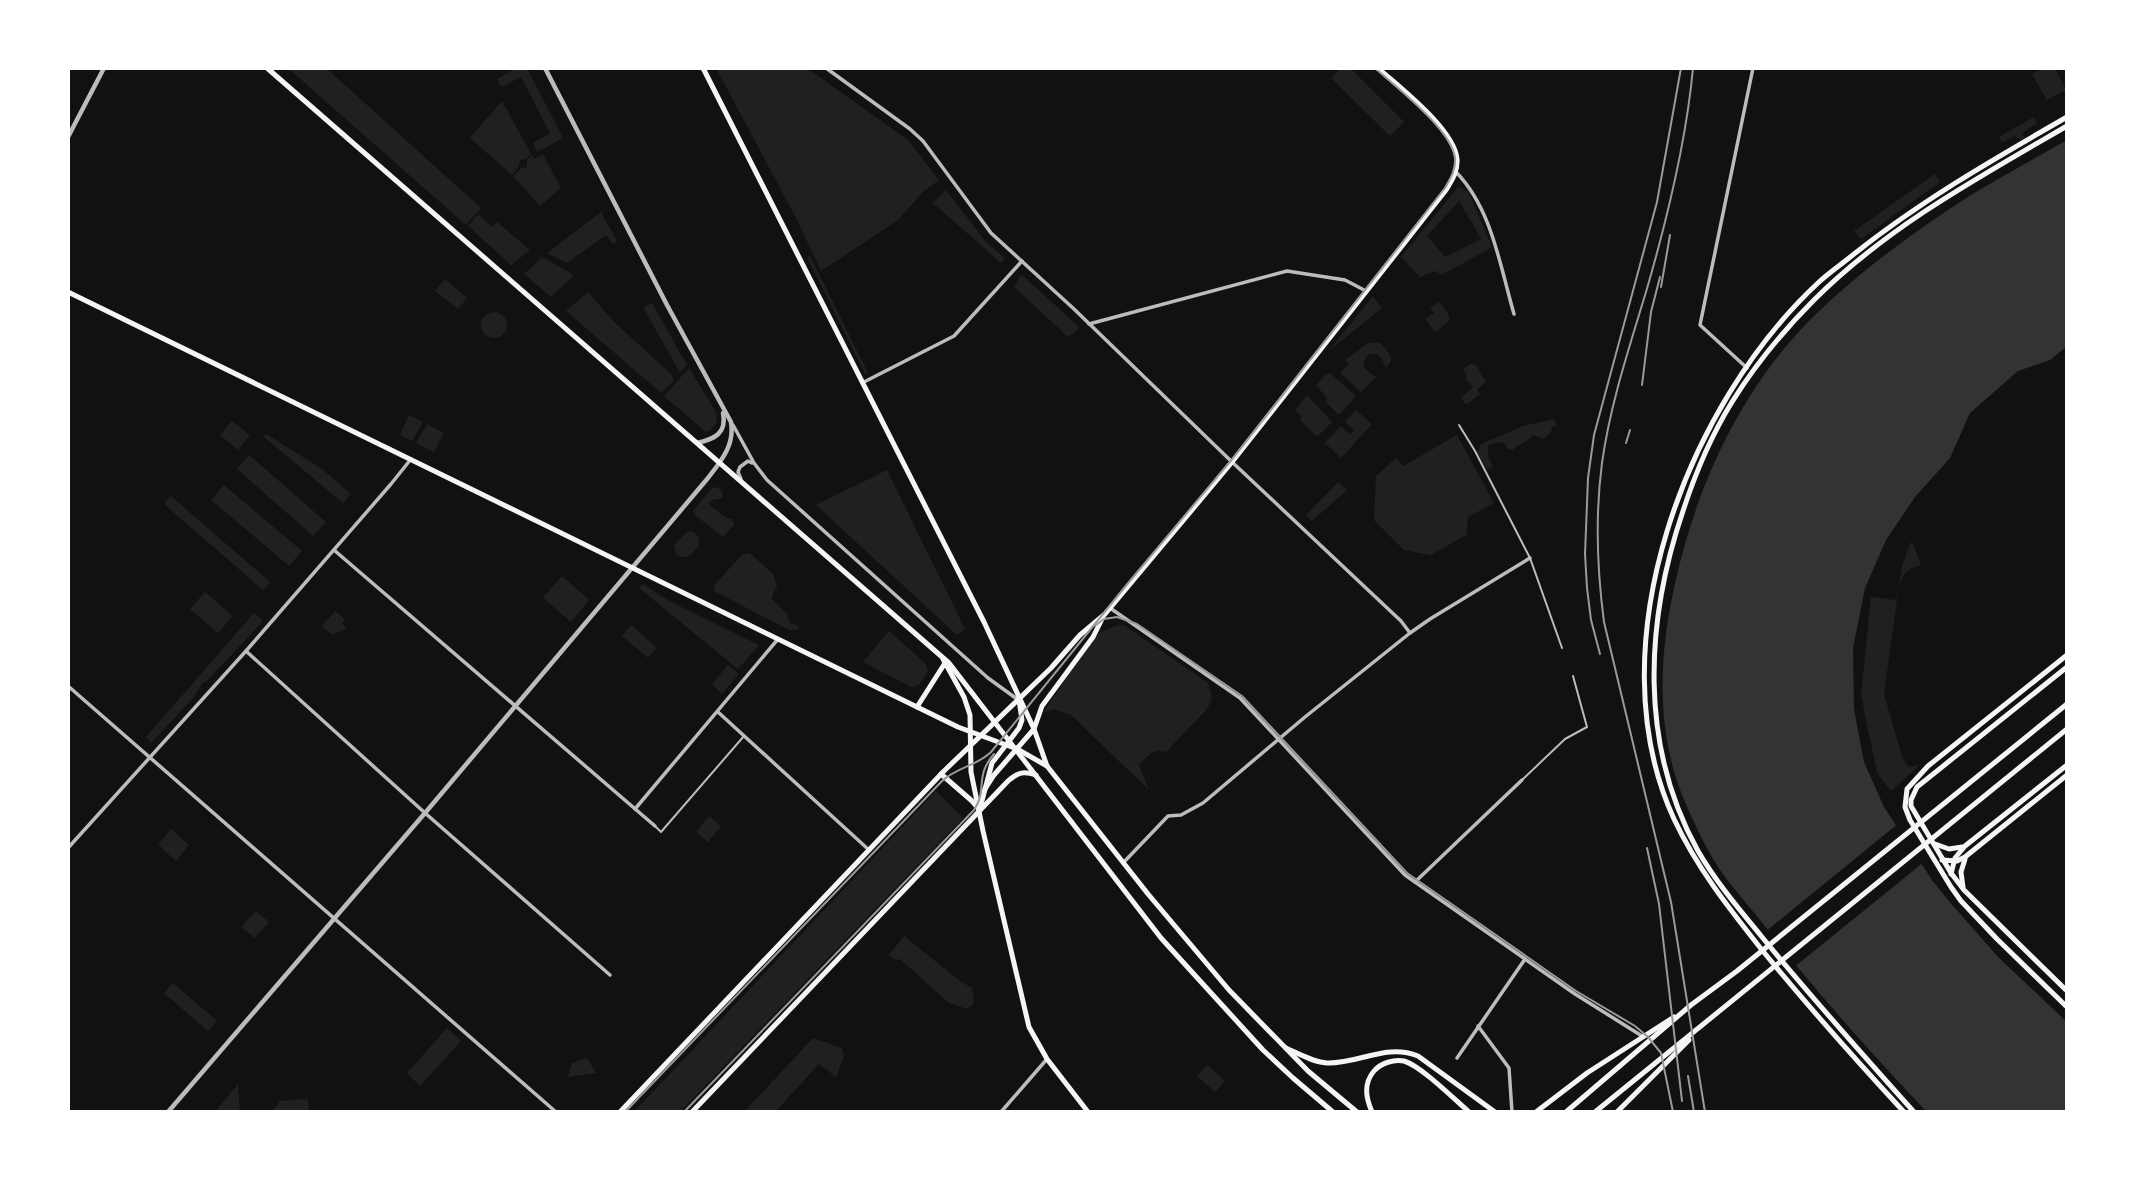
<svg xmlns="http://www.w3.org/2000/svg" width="2135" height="1180" font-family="'DejaVu Sans',sans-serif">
<rect width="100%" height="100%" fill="#111"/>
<g fill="#202020" fill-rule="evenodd">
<path d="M326,68L481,208L466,225L289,69Z"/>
<path d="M516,68H527L563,138L537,152L533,143L550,133L521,77L501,87L497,79Z"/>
<path d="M716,68H807L908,140L939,180L924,191L898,220L821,271L797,220Z"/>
<path d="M1341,68H1350L1404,122L1390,136L1331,78Z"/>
<path d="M2042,68H2055L2066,90L2047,100L2032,74Z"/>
<path d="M502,101L531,154L526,159L520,160L519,166L512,175L470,138Z"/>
<path d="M2034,117L2037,123L2022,133L2025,138L2021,140L2015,136L2002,143L1999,137Z"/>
<path d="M543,154L561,188L540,206L513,176L521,168L527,167V160L532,155L534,159Z"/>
<path d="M1935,174L1940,182L1861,239L1854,231Z"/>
<path d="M1458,187L1468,191L1492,247L1442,275L1435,271L1420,277L1401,257ZM1459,201L1481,239L1445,257L1427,236Z"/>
<path d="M946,190L986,242L1005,258L1001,263L933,203Z"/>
<path d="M601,212L617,241L613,244L606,235L567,263L547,253Z"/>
<path d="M478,214L492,227L497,222L530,250L511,265L468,226Z"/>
<path d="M810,256L868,373L865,374L807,257Z"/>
<path d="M542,257L574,275L551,297L524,274Z"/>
<path d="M1022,275L1078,326V329L1072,335L1067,336L1014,287L1020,276Z"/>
<path d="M445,279L467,298L458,309L435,291Z"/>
<path d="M588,292L613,321L672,375L674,380L661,393L566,311Z"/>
<path d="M1373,296L1382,308L1331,349V348Z"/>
<path d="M1440,302L1450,317L1447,323L1435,332L1425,319L1434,313L1430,307Z"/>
<path d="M652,303L687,365L680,373L643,307Z"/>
<circle cx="494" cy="325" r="13"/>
<path d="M1368,343H1380L1391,356V361L1386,368C1382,360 1382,353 1370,354C1357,364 1366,371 1376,377L1361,392L1340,373L1349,364L1345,360Z"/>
<path d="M1471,364L1476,365L1486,382L1477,389L1480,394L1466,405L1461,398L1473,387L1465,378L1467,376L1463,369Z"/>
<path d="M689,368L716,412C718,422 716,428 706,432L664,396Z"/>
<path d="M1330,373L1356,396L1339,415L1325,401L1327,398L1316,385L1325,375Z"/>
<path d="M1307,395L1332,422L1317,437L1300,420L1302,417L1295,410Z"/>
<path d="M1356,410L1372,424L1341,458L1325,443L1341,426L1350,434L1354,430L1345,422Z"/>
<path d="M409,415L423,422L412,441L400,435Z"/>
<path d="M1554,419L1557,425L1552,427L1551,432L1544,439L1533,435C1527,443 1519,443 1513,450L1508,449L1504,443L1497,442L1488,445V457L1493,466L1487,470L1477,452L1481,444L1523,426Z"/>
<path d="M232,421L250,435L238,450L220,435Z"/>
<path d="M427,424L444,433L434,452L416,443Z"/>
<path d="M266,434L322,469L351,494L343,503L264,437Z"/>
<path d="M1457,435L1494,503L1468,517L1466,535L1431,555L1404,550L1374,520L1376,476L1396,458L1403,466Z"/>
<path d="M249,455L326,522L313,536L237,469Z"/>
<path d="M887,470L965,629L957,635L816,505Z"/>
<path d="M1338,482L1347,490L1312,521L1306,515Z"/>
<path d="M224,485L302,551L289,566L211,500Z"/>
<path d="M716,487L722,491L723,498L712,500L709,503L710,506C719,510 722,518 732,519L734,525L723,537L695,515L693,511L712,488Z"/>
<path d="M171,496L270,582L263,590L164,504Z"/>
<path d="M687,532H693L698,536L699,545C693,553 686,562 676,554L674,545Z"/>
<path d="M1912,542L1921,565C1908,569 1904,572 1899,585L1884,694L1900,750L1905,762L1909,767L1920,765L1891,791L1877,773L1861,695L1871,597L1896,600L1903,563L1910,544Z"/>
<path d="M747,553L751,554L773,574L777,586L771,598L787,614L790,623L799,626L798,630H789L714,591V587L716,583L742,555Z"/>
<path d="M562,576L589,600L571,622L543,598Z"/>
<path d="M643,584L669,601L759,645L738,669L639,588Z"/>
<path d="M205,592L233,616L218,633L190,609Z"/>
<path d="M335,611L345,619L342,623L347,628L332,635L322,626Z"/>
<path d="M254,613L263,621L206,682L203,683L193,698L151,743L146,737Z"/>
<path d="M631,625L657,648L648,658L622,636Z"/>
<path d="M1124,625L1208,683L1212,699L1207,709L1166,752C1153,748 1147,756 1139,765L1149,790L1071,715L1053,709L1044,713C1049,701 1059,691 1065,680C1078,656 1094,626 1124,625Z"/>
<path d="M889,631L926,664L928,671L919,685L911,687L863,662Z"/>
<path d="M728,665L739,674L722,694L712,684Z"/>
<path d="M936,791L963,818L680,1112H634Z"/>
<path d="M709,816L721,826L708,842L696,832Z"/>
<path d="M171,829L189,845L176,861L158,845Z"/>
<path d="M256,911L269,922L255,938L241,927Z"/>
<path d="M904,936L960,981L972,988L974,1003L967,1009L949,1003L900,959L896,960L889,955Z"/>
<path d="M173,983L217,1021L208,1031L164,993Z"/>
<path d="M447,1028L461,1041L420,1086L407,1073Z"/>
<path d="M813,1038L842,1048L844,1056L836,1077L819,1064L775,1112H744Z"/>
<path d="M587,1058L596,1073L568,1077L572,1063Z"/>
<path d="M1207,1065L1225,1081L1215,1092L1197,1076Z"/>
<path d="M238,1084L240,1112H215Z"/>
<path d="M308,1099L309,1112H270L278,1105V1101Z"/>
</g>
<path fill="#333" d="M2067,140V346L2050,360L2018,371L1970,413L1950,458L1915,497L1886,540L1865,588L1853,648L1854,709L1864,762L1884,807L1932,880L1947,899L1999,958L2067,1022V1112H1927C1871,1053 1818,994 1768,930C1752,909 1733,889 1718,867C1704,845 1692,819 1682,795C1656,728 1659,657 1674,588C1695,490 1738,393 1809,321C1853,277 1903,240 1954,206C1990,182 2029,162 2067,140Z"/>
<path fill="#111" d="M1899,823L1924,862L1793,968L1765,932Z"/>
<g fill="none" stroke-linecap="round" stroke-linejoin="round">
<g stroke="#bcbcbc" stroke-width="2">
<path d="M1459,425L1475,451L1530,558L1562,648"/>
<path d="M1523,779L1565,739L1587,727L1573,676"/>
<path d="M656,827L661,832L744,736"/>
</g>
<g stroke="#bcbcbc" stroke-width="3.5">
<path d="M826,68L910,129L923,141L991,233L1074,309L1231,461L1401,621L1410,633"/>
<path d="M1456,172C1492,209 1500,266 1514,314"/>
<path d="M1089,324L1287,271L1345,280L1366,291"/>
<path d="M1747,368L1700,325L1753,68"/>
<path d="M862,383L954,336L1022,261"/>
<path d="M733,425L754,463L767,480L988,678L1017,699"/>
<path d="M741,479L738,472L740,467L748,461L752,463"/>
<path d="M334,550L655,826"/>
<path d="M1110,608L1240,698L1405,875L1575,994L1642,1036"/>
<path d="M246,651L425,813L610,975"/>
<path d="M68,686L556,1112"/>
<path d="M718,712L869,850"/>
<path d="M635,809L778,639"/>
<path d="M68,848L246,651L391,484L411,459"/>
<path d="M1123,863L1168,816L1181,815L1203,803L1305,717L1410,633L1430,619L1530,558"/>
<path d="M1415,882L1522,780"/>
<path d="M1478,1026L1509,1068L1512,1112"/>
<path d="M1457,1058L1525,959"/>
<path d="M1001,1112L1047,1059"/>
</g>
<g stroke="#bcbcbc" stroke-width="4.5">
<path d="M68,137L104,68"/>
<path d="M697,443C715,439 727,433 723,413"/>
<path d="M168,1112L425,813L708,478C721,461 735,445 731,422L667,305L545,68"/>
</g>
<g stroke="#f5f5f5" stroke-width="5">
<path d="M68,292L958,727L1017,749L1047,766"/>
<path d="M2067,655L1928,766L1907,789L1905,807L1910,820L1951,887L1961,901L1997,939L2067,1007"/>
<path d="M943,659L964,697L970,715L971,772L983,831L1029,1027L1047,1059L1088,1112"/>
<path d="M2067,667L1917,787L1911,800V806L1951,873L1964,890L2067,991"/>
<path d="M917,707L945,663"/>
<path d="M941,774L972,801L978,808"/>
<path d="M985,789L994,775L1034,729L1042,706L1093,637L1103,617"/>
<path d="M980,808L992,763L1019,728L1022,720L1019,700"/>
<path d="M1935,844L1949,849L1962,847"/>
<path d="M1942,860L1957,861L1965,857L2067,775"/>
<path d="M1951,874L1955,858L1965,846L2067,765"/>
<path d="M1963,887L1961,872L1965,859"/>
<path d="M620,1112L944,771L1051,668L1080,635L1105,614L1232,462L1446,190C1452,180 1458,171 1457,159C1454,129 1400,88 1378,68"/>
<path d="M692,1112L1008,781C1018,772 1024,771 1036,775"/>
<path d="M1904,1112C1855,1059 1807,1005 1762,950C1728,907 1697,868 1674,819C1594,646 1687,404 1819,282C1829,273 1839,266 1849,258C1917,203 1992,160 2067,117"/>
<path d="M1914,1112C1862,1054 1811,997 1762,937C1739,909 1716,882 1698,851C1639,745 1645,623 1683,511C1695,474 1711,436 1732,402C1755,365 1783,331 1814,300C1887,227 1979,177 2067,126"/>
</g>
<g stroke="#f5f5f5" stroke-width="5">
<path d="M267,68L949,663L1161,938L1263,1050L1293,1078L1333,1112"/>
<path d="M703,68L984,622L1034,729L1047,766L1148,894L1229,990L1308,1071L1357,1112"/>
<path d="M1286,1048C1299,1054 1313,1062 1327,1063C1359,1064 1386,1043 1418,1056L1495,1112"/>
<path d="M1372,1112C1366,1098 1363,1084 1374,1071C1381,1063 1394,1059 1404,1061C1421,1066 1454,1099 1469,1112"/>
<path d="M1536,1112L1587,1073L1674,1017"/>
<path d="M1566,1112L1691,1005L1737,971L2067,704"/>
<path d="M1595,1112L2067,729"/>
<path d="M1617,1112L1689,1040"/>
</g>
<g stroke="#9a9a9a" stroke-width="2">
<path d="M1096,625L1104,619L1117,617L1137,624L1242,696L1407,873L1576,991L1635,1026L1648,1037L1661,1053L1673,1112"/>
<path d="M625,1112L942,781C957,767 977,766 991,752L1129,582L1234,457L1445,188C1450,179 1456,170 1455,158C1452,130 1396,87 1375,68"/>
<path d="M684,1112L974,810C988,789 974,777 994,754"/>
</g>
<g stroke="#9a9a9a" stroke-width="2">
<path d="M1693,68C1686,144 1667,220 1646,292C1629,348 1610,405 1602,463C1595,516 1597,569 1604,622L1671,902L1705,1112"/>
<path d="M1661,287L1670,235"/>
<path d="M1642,385L1651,312L1660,277"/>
<path d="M1626,443L1630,430"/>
<path d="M1600,654L1591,620L1587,588L1585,554L1588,478L1594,435L1657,202L1681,68"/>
<path d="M1647,848L1659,904L1682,1101"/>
<path d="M1688,1076L1694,1112"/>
</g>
</g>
<rect width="2135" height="1180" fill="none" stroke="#ffffff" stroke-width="140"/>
</svg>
